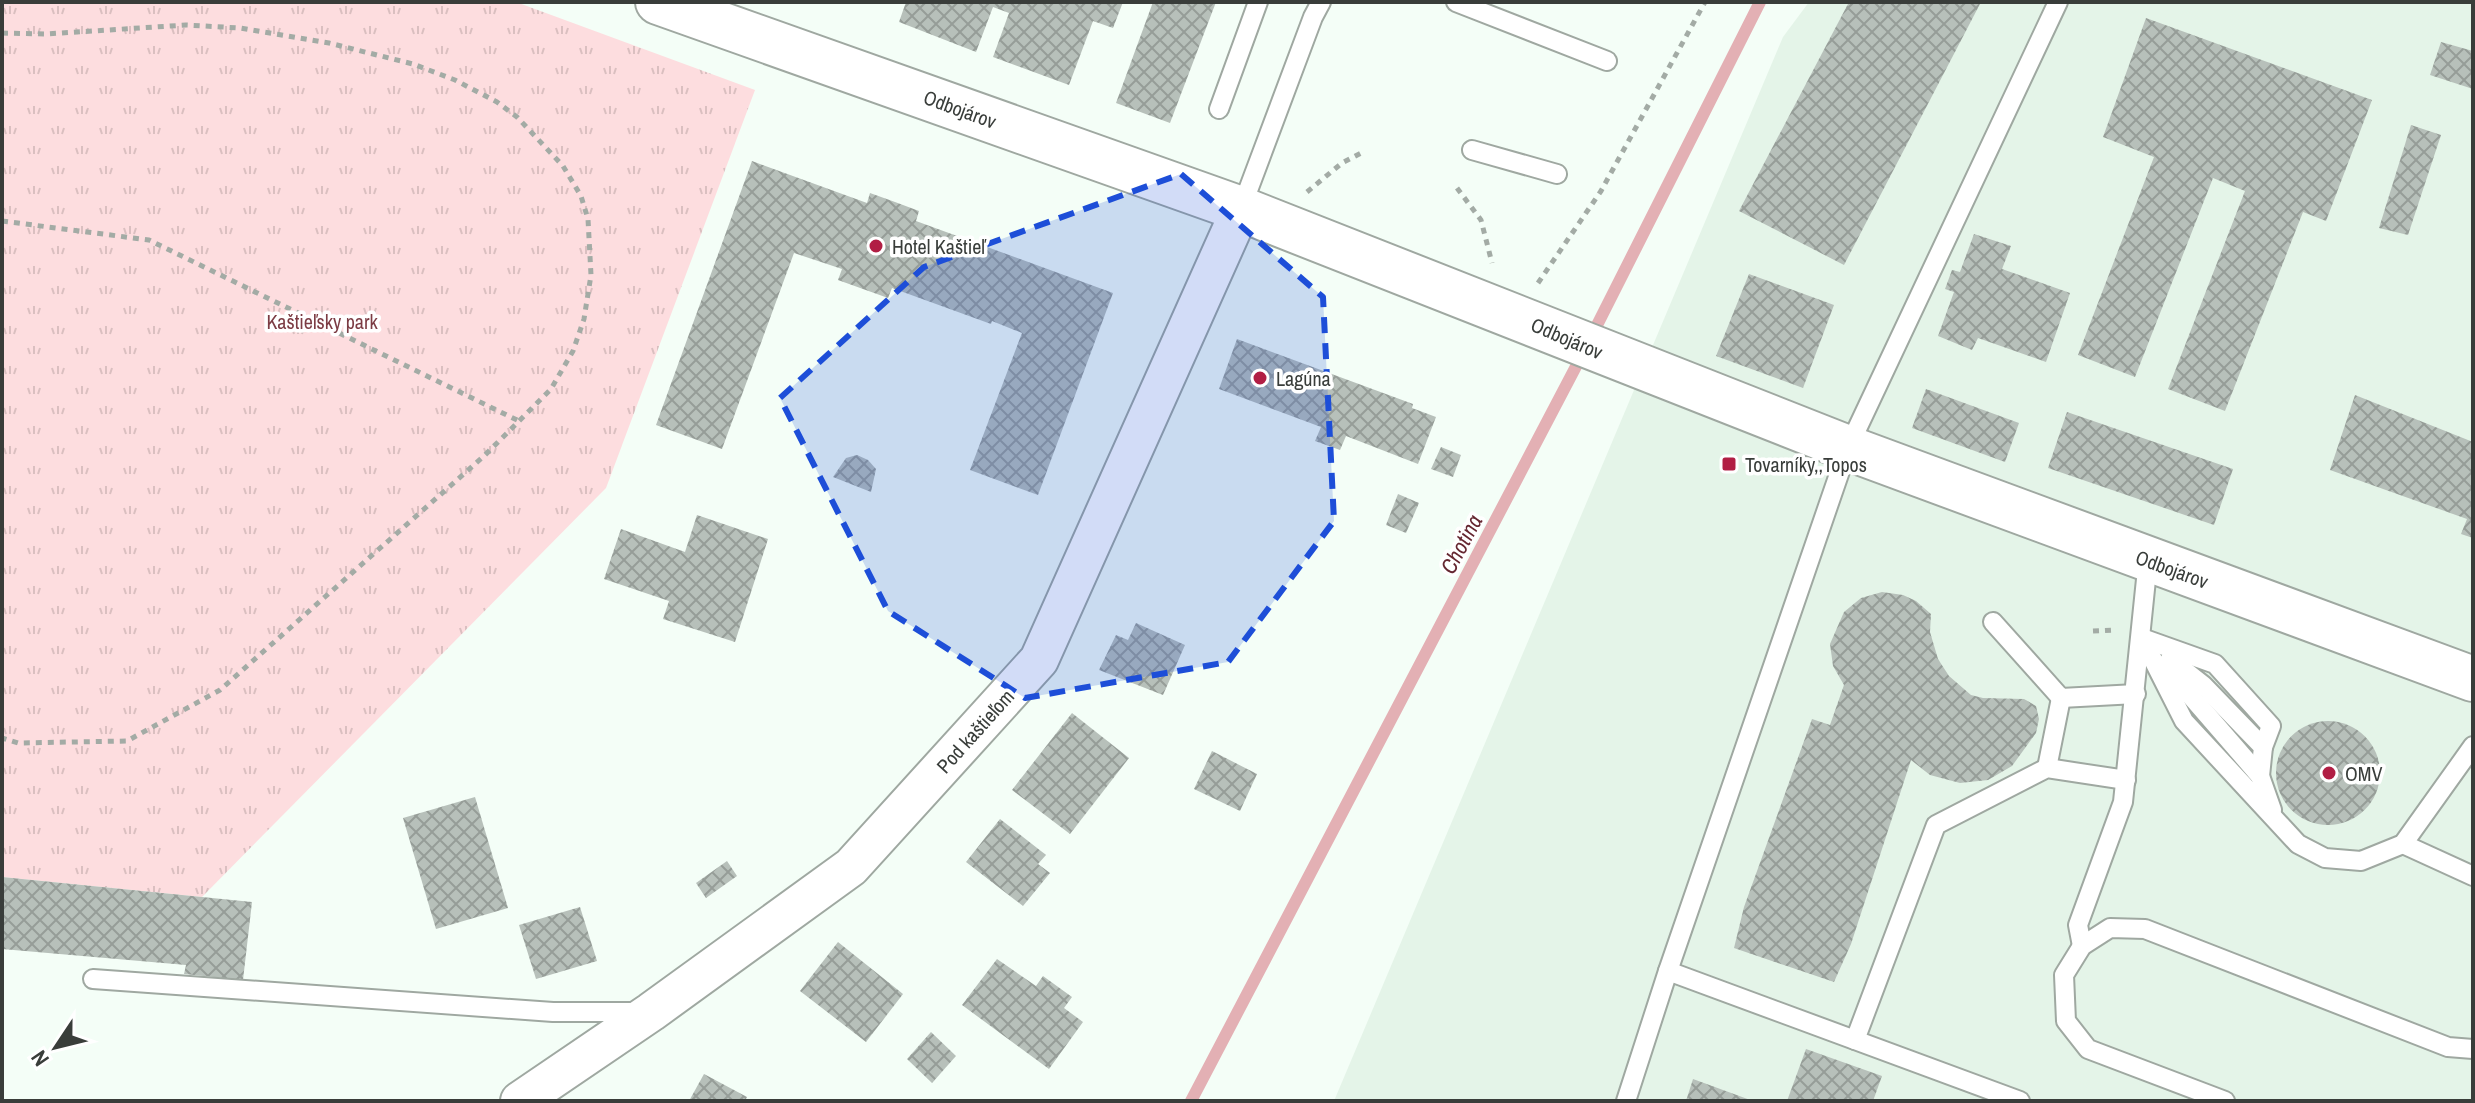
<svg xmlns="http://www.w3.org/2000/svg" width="2475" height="1103" font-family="'Archivo Narrow',sans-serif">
<defs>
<pattern id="park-tufts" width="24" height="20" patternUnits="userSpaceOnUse" patternTransform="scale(2)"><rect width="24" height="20" fill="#fddddf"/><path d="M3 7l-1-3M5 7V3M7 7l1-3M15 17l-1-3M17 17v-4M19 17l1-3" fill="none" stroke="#dabfc0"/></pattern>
<pattern id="building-cross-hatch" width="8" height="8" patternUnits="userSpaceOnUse" patternTransform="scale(2)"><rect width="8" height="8" fill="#b7c0ba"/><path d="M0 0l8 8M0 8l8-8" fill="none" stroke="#969d98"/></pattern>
</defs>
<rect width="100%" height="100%" fill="#f4fef7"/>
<path fill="#e4f4e8" d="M1809,2H2473V1101H1334L1783,37Z"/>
<path fill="url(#park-tufts)" d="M2,2H516L755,90L606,488L202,897L2,877Z"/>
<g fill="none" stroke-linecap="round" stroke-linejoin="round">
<path stroke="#e3b0b4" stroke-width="12" d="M1191,1101L1582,355L1760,2"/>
</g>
<g fill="url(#building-cross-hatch)">
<path d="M906,2H1123L1113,28L1093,21L1069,85L993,57L1009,13L993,7L976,52L899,22Z"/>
<path d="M1153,2H1216L1170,123L1116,103Z"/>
<path d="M1849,2H1981L1844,265L1739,211Z"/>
<path d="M2146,18L2372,100L2326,221L2303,212L2225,411L2168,389L2245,191L2213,178L2135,377L2078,355L2154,157L2103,137Z"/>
<path d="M2441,42L2473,51V89L2430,75Z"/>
<path d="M2411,125L2441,135L2408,235L2379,228Z"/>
<path d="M752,161L867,203L870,193L895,202L919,211L916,221L1113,293L1038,495L970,470L1022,333L992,321L991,324L892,288L888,298L838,280L842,269L794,253L722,449L656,425Z"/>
<path d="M1974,234L2011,246L2002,269L2070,293L2046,362L1978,338L1972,350L1938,336L1954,292L1945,289L1952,270L1960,272Z"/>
<path d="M1749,274L1834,305L1803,388L1716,356Z"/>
<path d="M1237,339L1413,404L1412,408L1436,417L1418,464L1346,436L1340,450L1315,441L1321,427L1219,389Z"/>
<path d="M1926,389L2019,423L2005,462L1912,428Z"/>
<path d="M2355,395L2473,442V538L2461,534L2467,519L2330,470Z"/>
<path d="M2067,412L2233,469L2214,525L2048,468Z"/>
<path d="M1441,447L1461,455L1453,477L1431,469Z"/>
<path d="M857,455L868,460L876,469L871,492L833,477L846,458Z"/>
<path d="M1398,494L1419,503L1406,533L1386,525Z"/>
<path d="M697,515L768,539L735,642L663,619L669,601L604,579L621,529L685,552Z"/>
<path d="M1882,592L1903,595L1916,601L1931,614L1930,632L1938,659L1949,676L1971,695L1983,698L2024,699L2036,706L2039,719L2036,733L2012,766L1988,780L1960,783L1930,775L1911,760L1851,944L1834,982L1734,948L1744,907L1812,719L1830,725L1844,685L1833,666L1830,644L1844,612L1861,598Z"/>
<path d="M1136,623L1185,645L1163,695L1099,670L1116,635L1128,640Z"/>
<path d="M1072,713L1129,758L1070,834L1012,790Z"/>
<circle cx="2328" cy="773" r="52"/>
<path d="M1212,751L1257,774L1240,811L1194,789Z"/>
<path d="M475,797L508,908L436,929L403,818Z"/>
<path d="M1000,819L1046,855L1038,864L1050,873L1023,906L966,862Z"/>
<path d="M727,861L737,876L706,898L696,883Z"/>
<path d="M2,877L252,902L243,980L184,974L186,965L2,949Z"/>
<path d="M580,907L597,961L536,979L519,925Z"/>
<path d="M838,942L903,994L866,1042L800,991Z"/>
<path d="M997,959L1036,986L1043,976L1072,997L1064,1008L1083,1022L1049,1069L962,1005Z"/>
<path d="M931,1032L956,1056L932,1083L907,1059Z"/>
<path d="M1806,1049L1882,1076L1873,1101H1787Z"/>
<path d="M704,1074L747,1097L745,1101H689Z"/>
<path d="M1693,1079L1753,1101H1686Z"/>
</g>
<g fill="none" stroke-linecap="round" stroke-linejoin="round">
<g stroke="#9fa8a1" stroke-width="22">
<g id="service">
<path d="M1456,2L1607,61"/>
<path d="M1219,109L1258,2"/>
<path d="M1472,150L1557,174"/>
<path d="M1241,209L1313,17L1321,2"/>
<path d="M1993,622L2061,698L2136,694"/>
<path d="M2142,638L2184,721L2298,844L2325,858L2361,861L2403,844L2473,746"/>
<path d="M2142,638L2215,664L2271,726L2263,747"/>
<path d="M2170,659L2203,685L2263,747L2260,776"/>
<path d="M2164,665L2260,776L2272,810"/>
<path d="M2047,768L2061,698"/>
<path d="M2403,844L2473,876"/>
<path d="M2082,946L2078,925L2123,802L2148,560"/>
<path d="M1668,971L2020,1101"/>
<path d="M93,979L553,1012H640"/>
<path d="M1855,1040L1936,825L2047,768L2126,780"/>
<path d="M1626,1101L1668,971L1848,448L2058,2"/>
<path d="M2225,1101L2088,1049L2066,1021L2064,975L2082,946L2110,928L2145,929L2448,1047L2473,1049"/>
</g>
</g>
<g stroke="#9fa8a1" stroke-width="42">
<path id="minor" d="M520,1101L651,1012L851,867L1039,660L1241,209"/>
</g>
<g stroke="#9fa8a1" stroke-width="48">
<path id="secondary" d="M658,2L1241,209L1848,448L2473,679"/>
</g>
<g stroke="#a3aba5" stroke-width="5" stroke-dasharray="6 6" stroke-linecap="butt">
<path d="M2,33L46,34L186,25L240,28L329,43L413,64L455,80L497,102L517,117L563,166L581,196L588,219L591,275L584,319L573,351L551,389L484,456L220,690L127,741L18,743L2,738"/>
<path d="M1457,188L1481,220L1492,263"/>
<path d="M1307,192L1342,163L1365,151"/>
<path d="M2,221L149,240L521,422"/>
<path d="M1538,283L1601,191L1705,2"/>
<path d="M2093,631L2114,630"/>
</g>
<use href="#service" stroke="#fff" stroke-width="18"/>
<use href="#minor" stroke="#fff" stroke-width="38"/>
<use href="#secondary" stroke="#fff" stroke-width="44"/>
</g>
<path fill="#1d4ed8" fill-opacity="0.2" stroke="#1d4ed8" stroke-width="6" stroke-dasharray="16 10" stroke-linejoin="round" d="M1181,174L1323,297L1334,521L1228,662L1025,698L888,611L780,398L924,267Z"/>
<g fill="#b11e44" stroke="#fff" stroke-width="3">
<circle cx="876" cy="246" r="8"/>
<circle cx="1260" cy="378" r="8"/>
<rect x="1721" y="456" width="16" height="16" rx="4"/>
<circle cx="2329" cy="773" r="8"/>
</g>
<g text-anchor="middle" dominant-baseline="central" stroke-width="7" stroke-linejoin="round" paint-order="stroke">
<g font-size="20" fill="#393d3a" stroke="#fff">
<text transform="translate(960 109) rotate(20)">Odbojárov</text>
<text transform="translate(1567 338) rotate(23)">Odbojárov</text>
<text transform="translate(2172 569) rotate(20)">Odbojárov</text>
<text transform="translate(975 731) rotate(-48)">Pod kaštieľom</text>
</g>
<g font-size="20" fill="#393d3a" stroke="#fff" text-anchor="start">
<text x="892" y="246">Hotel Kaštieľ</text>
<text x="1276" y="378">Lagúna</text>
<text x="1745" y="464">Tovarníky,,Topos</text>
<text x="2345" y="773">OMV</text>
</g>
<g font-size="20" fill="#7c3c44" stroke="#fff">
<text x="322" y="321">Kaštieľsky park</text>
</g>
<g font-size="22" font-style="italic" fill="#652731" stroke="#fff">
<text transform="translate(1461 544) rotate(-62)">Chotina</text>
</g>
</g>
<rect width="2475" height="1103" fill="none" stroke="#393d3a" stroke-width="8"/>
<g transform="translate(56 1047) rotate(235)" stroke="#ffffff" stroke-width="6" paint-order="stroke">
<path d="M0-6L14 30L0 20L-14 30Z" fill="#393d3a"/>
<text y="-12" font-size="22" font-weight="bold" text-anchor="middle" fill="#393d3a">N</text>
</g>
</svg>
